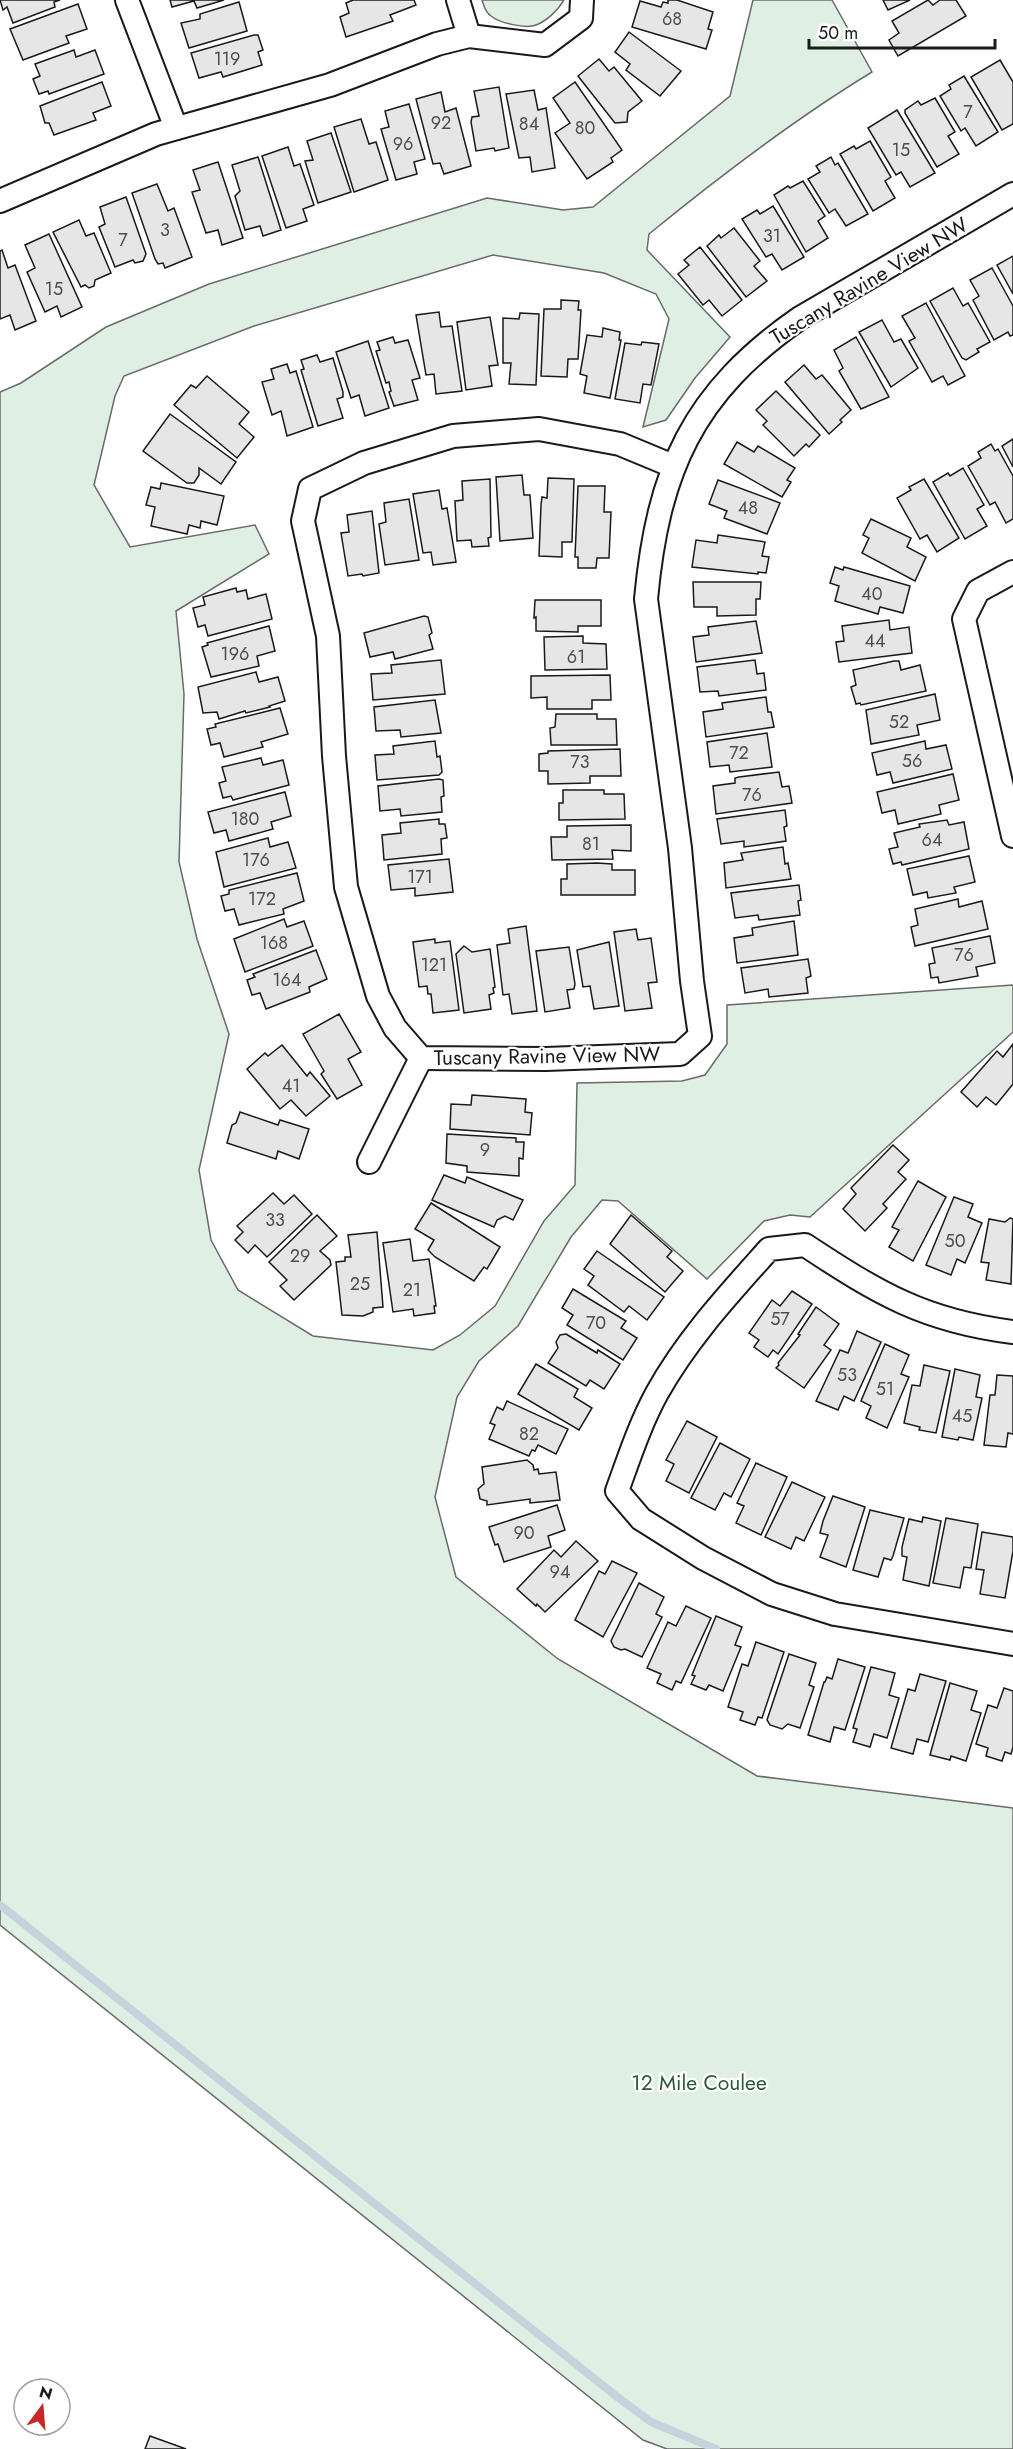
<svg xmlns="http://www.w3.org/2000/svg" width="1013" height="2449" font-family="Jost,sans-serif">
<rect width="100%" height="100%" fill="#fff"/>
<g fill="#e0efe3" stroke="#6a6a6a" stroke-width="1.5">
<path d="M482,0H564C559,9 547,21 536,25C526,29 499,23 491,16C485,12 484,6 482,0Z"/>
<path d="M753,0H832L872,72C793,120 720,176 649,234L647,250L730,337L695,378L666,420L643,427L669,319L656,294L604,273L493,255L254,326L124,376L115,396L94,485L130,547L255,525L269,554L176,611L184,694L179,862L197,939L229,1034L199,1170L211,1240L238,1290L313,1336L433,1350L460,1335L495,1306L544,1221L575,1185L577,1083L682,1081L705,1075L727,1044V1005L1013,985V1032L810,1217L790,1215L764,1221L707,1279L618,1201L602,1200L571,1237L518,1326L479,1361L457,1397L435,1497L456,1577L558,1659L757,1776L1013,1808V2449H667L643,2440L0,1925V392L21,383L106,327L209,284L487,198L563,210L593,207L730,96Z"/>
</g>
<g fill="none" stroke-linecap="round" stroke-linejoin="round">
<path stroke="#c6d2dc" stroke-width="8" d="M0,1905L616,2396L651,2422L716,2449"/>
</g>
<g fill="#e6e6e6" stroke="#1a1a1a" stroke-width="1.5">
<path d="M0,0H60L54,2L55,7L13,23L7,7L3,10Z"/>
<path d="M170,0H224L197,8L194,1L172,7Z"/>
<path d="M353,0H414L416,5L390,15L393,21L346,37L340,17L349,13L346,3Z"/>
<path d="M668,0H677L713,12L708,29L712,30L706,49L632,27L640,1L661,7L663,2L668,3Z"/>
<path d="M883,0H910L888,10Z"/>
<path d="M928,0L933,5L940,0H956L966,16L898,56L889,40L899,33L892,21Z"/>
<path d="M239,2L247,31L189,48L181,23L200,19V14Z"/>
<path d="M78,4L87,29L66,36L69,43L23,60L10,29Z"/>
<path d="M629,32L681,71L660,96L626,70L630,64L615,52Z"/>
<path d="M254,35H258L263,50L258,52L262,65L223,77L221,72L199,78L191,53Z"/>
<path d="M74,50L76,57L95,50L104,74L49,94L48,91L39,94L33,79L40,76L35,64Z"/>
<path d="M599,59L609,71L614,67L642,101L628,112L627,122L615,123L578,76Z"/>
<path d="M1000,60L1013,82V124L1002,130L971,77Z"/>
<path d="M964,76L998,132L976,146L965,128L961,131L940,96L951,89L949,85Z"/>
<path d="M102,82L111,106L93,113L96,120L54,135L49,123H45L40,106Z"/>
<path d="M575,82L622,150L611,158L613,162L587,179L555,133L570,123L553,98Z"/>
<path d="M499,87L509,148L495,151L494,148L476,151L471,122L472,117L479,116L474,91Z"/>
<path d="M534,90L538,110L546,108L555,168L532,172L530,157L519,158L506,94Z"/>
<path d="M441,92L445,112L456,108L471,166L444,174L440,163L433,164L416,99Z"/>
<path d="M935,98L955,132L948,136L959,154L937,167L905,113V110L918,101L921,105Z"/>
<path d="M409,104L425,159L414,162L417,174L396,180L381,129L389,127L385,111Z"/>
<path d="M897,110L935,173L910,187L901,172L896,175L868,128Z"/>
<path d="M361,119L369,144L376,142L388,180L354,192L334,127Z"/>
<path d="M331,133L351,192L318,203L305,161L313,160L307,141Z"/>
<path d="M870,141L891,177L885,181L895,198L873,211L840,154L854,146L856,149Z"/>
<path d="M288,147L294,166L300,164L314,205L303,209L307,221L286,228L262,156Z"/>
<path d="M258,157L281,230L263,236L260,226L245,230L235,196L240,191L232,165Z"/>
<path d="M831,157L835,165L838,163L868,214L846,226L835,209L829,213L808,179L820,172L816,166Z"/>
<path d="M218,162L243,238L222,245L218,230L206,233L192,192L200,190L193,170Z"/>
<path d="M803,181L825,216L818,221L828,238L806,252L774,195L788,186L790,188Z"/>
<path d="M157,184L168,211L174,208L192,257L165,268L163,263L158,264L155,259L132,193Z"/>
<path d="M126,197L146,254L143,261L135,263L133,260L115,267L99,227L105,224L100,207Z"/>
<path d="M773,206L804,257L782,270L772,254L766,257L742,219L757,210L760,214Z"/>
<path d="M79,220L86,236L94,233L111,273L95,280L94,286L89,288L85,285L81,287L53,232Z"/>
<path d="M734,228L760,261L754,266L767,281L746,297L707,246L719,235L721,238Z"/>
<path d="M49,234L82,307L61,317L57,306L45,312L27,272L35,268L25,245Z"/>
<path d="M700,247L742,300L722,316L709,300L703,305L678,274L689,265L684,260Z"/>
<path d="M2,250L8,268L15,265L36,321L15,330L10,315L0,319V251Z"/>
<path d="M1013,256V294L997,265Z"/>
<path d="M992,268L1013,306V335L1010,336L1008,332L994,340L973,300L979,296L970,280Z"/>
<path d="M953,288L963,306L968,303L990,342L977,349L979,352L966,360L962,358L930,301Z"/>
<path d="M561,300L579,301L578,310H581L578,359H568L567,377L541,376L544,309H561Z"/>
<path d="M926,303L965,376L948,385L943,376L932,382L909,341L915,338L902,316Z"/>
<path d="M439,312L441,327L452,326L462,391L436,394L434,374L426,375L416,315Z"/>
<path d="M520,313L539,314L536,385L509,384L511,363H503V318L519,319Z"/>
<path d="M490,317L498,365L489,366L492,386L466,390L457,322Z"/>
<path d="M882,320L894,342L901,339L918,368L891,387L859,332Z"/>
<path d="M603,328L620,332L619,340H621L610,398L584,393L587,376L580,374L587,335L602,337Z"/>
<path d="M393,337L395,343L408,340L420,378L412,380L418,400L394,406L389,392L391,391L389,382L386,383L376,351L380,350L377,342Z"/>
<path d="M856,337L889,397L861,409L839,371L843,368L834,350Z"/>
<path d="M368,341L389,408L365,416L359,395L351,398L336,352Z"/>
<path d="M642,342L659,344L651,385L643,384L640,403L615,399L625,343L641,345Z"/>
<path d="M317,355L320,362L333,358L343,392V397L337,399L343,418L318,426L301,370L304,369L301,360Z"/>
<path d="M287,364L290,373L296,371L313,427L287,436L281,411L272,415L262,382L274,379L271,369Z"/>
<path d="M804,365L816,379L822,375L851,410L840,420L842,422L829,434L785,382Z"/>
<path d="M207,376L249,412L239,424L254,437L237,458L174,405L191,385L196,388Z"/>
<path d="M776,391L820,435L809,447L806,444L794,456L763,425L767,421L756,410Z"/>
<path d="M170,414L236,462L221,484L199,468V475L194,483H187L143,451Z"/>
<path d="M1013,439V467L1002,446Z"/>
<path d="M737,442L754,452L758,446L795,468L787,480L791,482L782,497L724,464Z"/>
<path d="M991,444L995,451L998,449L1013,476V519L1006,523L995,502L990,505L968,466L981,458L978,452Z"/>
<path d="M963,468L984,505L977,509L987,526L965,539L933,482L948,473L950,476Z"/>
<path d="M522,475L524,495H530L533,538L500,541L496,477Z"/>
<path d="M548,478L574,479L572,542H562V557L539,556L541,505L542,497L547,498Z"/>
<path d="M490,479L491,537L488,538L489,546L472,547L471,540L457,541L455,501L463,500L462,481Z"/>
<path d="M924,479L959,538L937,552L927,535L920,539L897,498L911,490L909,487Z"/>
<path d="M718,480L780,503L767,534L724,518L727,511L709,504Z"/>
<path d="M161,483L224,496L217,525L201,521L200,528L189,525L187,534L151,526L155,507L146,505L151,487L160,489Z"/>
<path d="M578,486H605L604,512H611L609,558H597L596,568H578V557H575Z"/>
<path d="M439,490L442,509L447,508L456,562L433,565L431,552L423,553L413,494Z"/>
<path d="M409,499L419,560L385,565L379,524L386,522L384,503Z"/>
<path d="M372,511L379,573L363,576L362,574L348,576L341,533L349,532L347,515Z"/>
<path d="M871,519L911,538L907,547L926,557L915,581L862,553L869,538L863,535Z"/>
<path d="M718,535L765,542L762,556L769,557L766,573L758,572V574L692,567L696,540L717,543Z"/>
<path d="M835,567L843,570L844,567L910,586L903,613L880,607L878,614L835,601L839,586L830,583Z"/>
<path d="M693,582H761L760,599H756V615L717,616V607H694Z"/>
<path d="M236,588L237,592L246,590L248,599L266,594L272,619L208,636L205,625L198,627L193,608L205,605L203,597Z"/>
<path d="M535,600H601V626H578V632L536,631V617L534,618Z"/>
<path d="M424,616L428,617L432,633L429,635L433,649L395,659L393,652L370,657L364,633Z"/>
<path d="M889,620L890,630L909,627L912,653L839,662L836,642L844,641L842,626Z"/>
<path d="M756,621L762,653L696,662L693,637L709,635L708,627Z"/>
<path d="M269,626L275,651L257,656L259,666L211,677L202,647L208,645L207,643Z"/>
<path d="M583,636V643L606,644L607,669L545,670L544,637Z"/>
<path d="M441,660L445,694L373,700L371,674L392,673L391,665Z"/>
<path d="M755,660L757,674L764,673L766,690L719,696L718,691L700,692L697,667Z"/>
<path d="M894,661H899L901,670L920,665L926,691L861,705L860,703L856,704L851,687L856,685L853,670Z"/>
<path d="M256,672L259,682L278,677L285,701L269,706L270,707L246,713L245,711L219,719L217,712L203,713L198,687Z"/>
<path d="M610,675L611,700H592V709H547V697L531,698V676Z"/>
<path d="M935,694L940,720L917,725L919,735L871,744L866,710Z"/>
<path d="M766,697L768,712H771L774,727L706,737L703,712L723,709L722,703Z"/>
<path d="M435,700L441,733L401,737L400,730L376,731L374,707Z"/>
<path d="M280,708L288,734L261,742L263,747L224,757L220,743L211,745L207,729L216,727L215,724Z"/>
<path d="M556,714H597V719H616L617,745H551L550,728L555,727Z"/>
<path d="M767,733L772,767L730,772L729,765L710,767L707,742Z"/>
<path d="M435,741L437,757L440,756L442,772L439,775L377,780L375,755L394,754L393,746Z"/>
<path d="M925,741L926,749L946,745L952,769L893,783L890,772L877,775L872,753Z"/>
<path d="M620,749L621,776H590V783L548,784V771H539V754L548,753V751Z"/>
<path d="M261,758L263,765L283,760L289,785L233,800L231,796L223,798L219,783L226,781L222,767Z"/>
<path d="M779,772L782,787L789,786L792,803L716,814L713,786L735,783V778L739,777Z"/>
<path d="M953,774L959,800L939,805L941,814L898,824L895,810L882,813L877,792Z"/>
<path d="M439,779L443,780L444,796L441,797L442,812L401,816L400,809L380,811L378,786Z"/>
<path d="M563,790H604V794H624L625,819L559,820V803H563Z"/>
<path d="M285,792L291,816L271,822L273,829L229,841L226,830L214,833L208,812Z"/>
<path d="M785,810L787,826L784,827L786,841L744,847V841L721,844L717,819Z"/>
<path d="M439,819V824H445L447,838L441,839L442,854L384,860L382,835L401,833L400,823Z"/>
<path d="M947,820L949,825L964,822L969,849L902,865L901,862L893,864L889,849L898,847L894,833L920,827L919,824Z"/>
<path d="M631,825V851L612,850L613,859L552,860L551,837H567V826Z"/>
<path d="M268,838L270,847L288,842L296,868L224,887L216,852Z"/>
<path d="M783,847L785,864L788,863L791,879L726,888L724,863L743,860L741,853Z"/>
<path d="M969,856L975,882L954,887L956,893L928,898L927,892L913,895L907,869Z"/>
<path d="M449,859L453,892L415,896V888L391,890L388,865Z"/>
<path d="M597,863L612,864V870H635V895H561V879H567V864Z"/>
<path d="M297,873L304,901L283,909L284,914L239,925L234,909L225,911L221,896L229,894V890Z"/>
<path d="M799,885L801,900L798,901L800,915L759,920L758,915L735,918L731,893Z"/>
<path d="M958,899L959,907L982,901L988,929L915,946L911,927L918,925L915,909Z"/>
<path d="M284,919L287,927L304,921L313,946L245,972L234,939Z"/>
<path d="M794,921L798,955L737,963L734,938L753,935L752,928Z"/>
<path d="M526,926L537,1011L512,1014L509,994L503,995L497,945L510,943L508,929Z"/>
<path d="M636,929L638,940L651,938L657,982L648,983L652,1008L625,1011L614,932Z"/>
<path d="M990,936L995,963L976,967L978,976L939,983L938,977L931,978L929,964L935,963L932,948Z"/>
<path d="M435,939V943L450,941L459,1010L433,1013L431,994H428L427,986L419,987L413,942Z"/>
<path d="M609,942L619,1006L594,1009L590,986L583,987L577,950Z"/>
<path d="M464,946L472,952L490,949L495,987L493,988L494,993L489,995L491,1009L464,1013L456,954Z"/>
<path d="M569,947L575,984L574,989L567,990L570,1008L545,1012L536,951Z"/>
<path d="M316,950L327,979L309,987L310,992L266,1009L260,993L252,995L247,980L255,977L253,974Z"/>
<path d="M808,959L811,976L806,978L808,993L769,997L768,989L745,993L741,968Z"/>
<path d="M339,1014L361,1052L348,1059L362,1085L337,1099L321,1074L324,1071L303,1034Z"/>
<path d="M1013,1044V1084L996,1105L986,1097L977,1107L961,1092L997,1051L1003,1057Z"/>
<path d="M282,1045L307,1076L310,1072L330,1096L306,1116L291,1100L280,1109L247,1069L265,1053L268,1056Z"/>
<path d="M472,1095L526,1099L525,1112L532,1113L530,1135L450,1129L451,1104L471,1105Z"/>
<path d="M240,1112L278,1125L280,1120L309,1129L299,1159L278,1151L276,1159L227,1143L232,1125L236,1123Z"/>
<path d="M447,1134L516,1138V1142H524L523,1159L519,1158V1176L467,1172V1166L446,1163Z"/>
<path d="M893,1145L909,1160L898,1172L906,1179L883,1204L887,1208L865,1231L843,1209L856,1194L851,1188Z"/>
<path d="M444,1175L465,1183L467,1177L523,1200L513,1220L505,1216L497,1220L494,1227L432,1200Z"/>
<path d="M918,1181L946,1197L913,1261L889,1247L899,1230L892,1227Z"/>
<path d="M273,1193L284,1204L294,1195L312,1214L267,1257L255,1245L248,1253L235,1240L243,1232L237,1226Z"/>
<path d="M954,1197L973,1204L968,1217L982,1223L965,1263L957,1259L951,1275L926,1265Z"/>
<path d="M431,1203L500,1247L487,1269L484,1267L474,1281L435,1257L428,1250L434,1240L415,1229Z"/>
<path d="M317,1215L337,1236L320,1251L330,1260L331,1265L294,1300L280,1286L287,1280L269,1262Z"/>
<path d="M631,1215L672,1251L667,1257L683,1271L665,1292L610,1244Z"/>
<path d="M1010,1218L1013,1219L1011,1284L986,1280L989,1263L981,1262L989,1219L1005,1222Z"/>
<path d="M377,1232L383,1307L373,1308V1312L363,1316L342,1315L336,1262L345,1261V1257H351L348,1235Z"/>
<path d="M410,1239L413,1261L429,1259L436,1306H434L435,1313L414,1316L413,1309L393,1312L383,1243Z"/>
<path d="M597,1251L664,1297L647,1320L629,1306L624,1312L588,1285L594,1276L584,1269Z"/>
<path d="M573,1289L626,1321L621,1328L637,1338L623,1360L567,1325L573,1315L562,1308Z"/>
<path d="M792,1291L812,1304L778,1354L773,1350L768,1357L754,1347L759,1340L749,1333L772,1300L780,1306Z"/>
<path d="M816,1307L839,1324L824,1345L831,1350L804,1388L776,1368L779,1365L778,1363L800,1335L798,1334Z"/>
<path d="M857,1331L881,1342L854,1401L844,1396L838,1410L816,1401L840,1350L848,1353Z"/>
<path d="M566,1334L597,1353L598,1350L620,1364L604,1389L590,1380L586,1386L548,1363L558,1348L556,1342L560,1335Z"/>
<path d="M885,1344L909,1355L901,1374L909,1377L887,1428L866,1418L871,1406L861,1401Z"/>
<path d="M536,1364L578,1389L574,1397L592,1408L579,1430L518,1394Z"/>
<path d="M924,1365L950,1371L936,1433L919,1430L920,1427L904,1423L912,1385L920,1386Z"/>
<path d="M955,1369L980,1375L976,1397L982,1398L973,1440L959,1437L958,1440L942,1437Z"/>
<path d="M997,1375L1013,1376V1434L1008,1433L1006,1447L984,1445L990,1395H995Z"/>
<path d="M507,1401L568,1429L556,1454L538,1445L535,1451L532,1450L529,1456L489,1439L495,1425L490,1423L497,1407L503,1410Z"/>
<path d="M687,1421L717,1437L689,1493L666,1481L674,1464L666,1460Z"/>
<path d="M720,1443L750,1459L731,1497L724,1493L715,1510L691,1498Z"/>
<path d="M527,1460L533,1465L534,1470L538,1469L539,1474L556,1472L560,1500L530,1503V1499L487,1505V1501L480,1499L478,1489L484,1484L482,1467Z"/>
<path d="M756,1463L787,1477L761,1535L736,1523L744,1506L737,1503Z"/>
<path d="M792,1482L825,1497L804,1541L796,1537L791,1549L765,1537Z"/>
<path d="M833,1496L865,1507L846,1567L820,1557L828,1535L820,1533L823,1521Z"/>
<path d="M557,1505L565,1530L548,1536L551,1547L504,1562L498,1544L495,1545L489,1527Z"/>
<path d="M870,1510L904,1518L893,1556L891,1560L884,1558L878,1577L853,1570Z"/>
<path d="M923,1517L941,1521L929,1586L903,1580L907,1557L902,1556V1547L909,1519L922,1522Z"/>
<path d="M946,1518L978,1524L971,1568L964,1567L960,1588L933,1583Z"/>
<path d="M982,1532L1013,1537V1551L1005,1598L980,1594L984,1570L976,1569Z"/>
<path d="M576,1541L598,1561L545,1612L537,1604L536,1606L517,1589L554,1550L561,1557Z"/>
<path d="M612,1561L637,1573L603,1637L575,1620L599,1571L605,1574Z"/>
<path d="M639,1583L664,1597L656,1614L662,1617L642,1657L625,1649L621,1650L614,1647L611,1641Z"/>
<path d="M686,1606L711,1618L681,1683L676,1681L672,1690L657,1683L661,1674L647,1668L668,1622L676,1626Z"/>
<path d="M716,1616L742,1627L735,1645L741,1647L723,1691L709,1685L706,1690L691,1684L695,1676L692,1675Z"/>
<path d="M756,1642L784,1652L762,1718L758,1717L755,1725L740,1720L743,1712L728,1707L742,1664L748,1666Z"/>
<path d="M789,1654L816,1663L809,1685L814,1687L800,1728L788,1724L782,1729L770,1725L767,1720Z"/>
<path d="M838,1659L865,1667L845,1730L834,1727L830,1742L808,1735L824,1682H825L827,1677L832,1679Z"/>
<path d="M871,1667L895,1673L889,1695L899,1698L887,1738L874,1734L870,1747L853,1742L857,1729L853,1728Z"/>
<path d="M920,1674L946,1681L928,1742L917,1739L913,1754L891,1748L908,1689L915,1691Z"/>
<path d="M950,1683L977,1691L971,1710L981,1713L966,1761L951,1756L950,1760L930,1755Z"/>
<path d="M1004,1688L1013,1691V1747L1011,1754L1005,1752L1002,1761L986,1756L988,1748L976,1744L988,1705L997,1708Z"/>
<path d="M150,2436L186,2449H145Z"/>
</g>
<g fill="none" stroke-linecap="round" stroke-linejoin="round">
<g stroke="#1a1a1a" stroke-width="26">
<g id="minor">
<path d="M127,0L176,128"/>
<path d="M458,0L469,36"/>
<path d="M0,201L156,134L330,85L437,44L469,36L545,45L581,18L582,0"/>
<path d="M673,466L620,444L539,429L453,436L364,463L310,489L303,521L328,636L334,756L346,887L378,996L395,1028L421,1058L546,1059L680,1054L700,1036L692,981L680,848L646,599C658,471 692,393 800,318L1013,194"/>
<path d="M1013,572L978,591L964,619L1013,836"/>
<path d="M369,1162L421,1058"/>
<path d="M1013,1332C924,1321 878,1293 805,1245L769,1249C728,1295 687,1339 657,1393C640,1424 629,1458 617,1491L641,1519L703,1558L772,1594L835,1614L1013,1644"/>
</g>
</g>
<use href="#minor" stroke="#fff" stroke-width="22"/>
</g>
<g text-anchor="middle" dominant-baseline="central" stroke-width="4.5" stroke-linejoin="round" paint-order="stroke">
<g font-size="18" fill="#4d4d4d">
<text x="672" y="19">68</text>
<text x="227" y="59">119</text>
<text x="968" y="112">7</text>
<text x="441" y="123">92</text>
<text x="529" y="124">84</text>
<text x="585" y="128">80</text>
<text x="403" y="144">96</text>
<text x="901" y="150">15</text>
<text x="165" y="230">3</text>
<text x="772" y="236">31</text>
<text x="123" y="240">7</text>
<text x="54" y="289">15</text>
<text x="748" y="508">48</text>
<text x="872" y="594">40</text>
<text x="875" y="641">44</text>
<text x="235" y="654">196</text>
<text x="576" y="657">61</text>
<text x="899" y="722">52</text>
<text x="739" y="753">72</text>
<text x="912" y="761">56</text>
<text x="580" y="762">73</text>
<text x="752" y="795">76</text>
<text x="245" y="819">180</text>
<text x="932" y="840">64</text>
<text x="591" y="844">81</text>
<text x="256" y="860">176</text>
<text x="420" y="877">171</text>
<text x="262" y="899">172</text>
<text x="274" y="943">168</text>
<text x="964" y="955">76</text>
<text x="434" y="965">121</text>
<text x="287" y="980">164</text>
<text x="291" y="1086">41</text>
<text x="485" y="1150">9</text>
<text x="275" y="1220">33</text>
<text x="955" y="1241">50</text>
<text x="300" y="1256">29</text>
<text x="360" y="1284">25</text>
<text x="412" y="1290">21</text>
<text x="780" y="1319">57</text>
<text x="596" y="1323">70</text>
<text x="847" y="1375">53</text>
<text x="885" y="1389">51</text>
<text x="962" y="1416">45</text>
<text x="529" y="1434">82</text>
<text x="524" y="1533">90</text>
<text x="560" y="1572">94</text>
</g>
<g font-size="21" fill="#1a1a1a" stroke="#fff">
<text transform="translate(869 281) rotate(-31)">Tuscany Ravine View NW</text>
<text transform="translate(547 1056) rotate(-1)">Tuscany Ravine View NW</text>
</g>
<g font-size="21" fill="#2b5a34" stroke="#fff">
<text x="699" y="2083">12 Mile Coulee</text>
</g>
</g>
<g transform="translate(42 2407) rotate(16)"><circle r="28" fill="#ffffff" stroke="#a3a3a3" stroke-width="1.5"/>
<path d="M0-4.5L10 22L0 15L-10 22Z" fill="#c62828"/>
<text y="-9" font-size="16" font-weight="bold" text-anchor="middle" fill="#1a1a1a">N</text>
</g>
<path d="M809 39v9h186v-9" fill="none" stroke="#1a1a1a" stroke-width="3"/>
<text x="818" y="39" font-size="18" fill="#1a1a1a" stroke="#ffffff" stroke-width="4.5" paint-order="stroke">50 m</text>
</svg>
